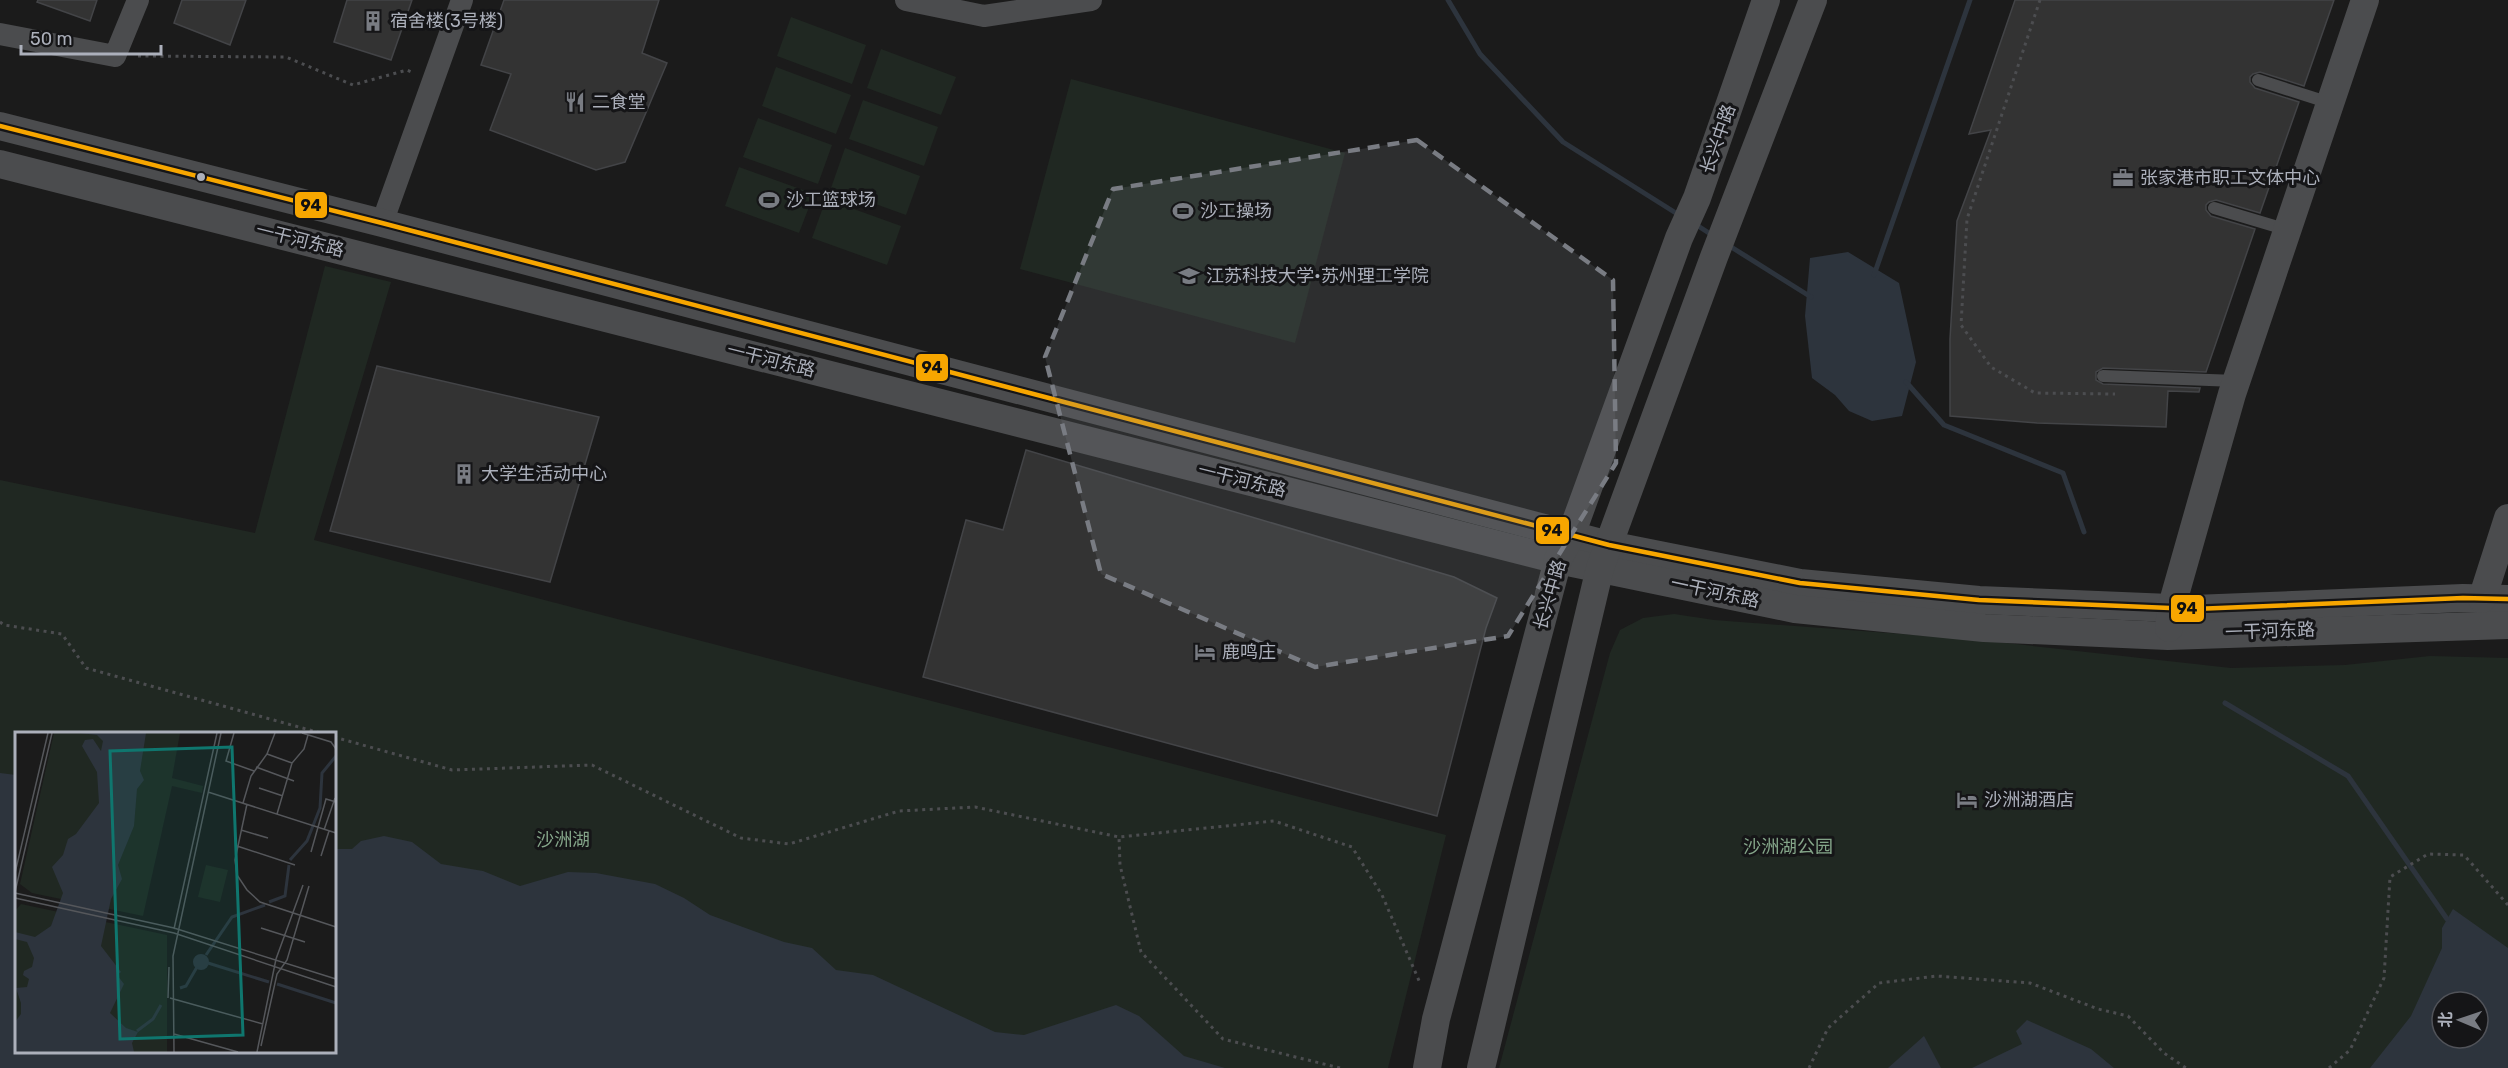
<svg xmlns="http://www.w3.org/2000/svg" width="2508" height="1068" font-family="Rubik,'Noto Sans SC',sans-serif">
<rect width="100%" height="100%" fill="#1b1b1b"/>
<g fill="#202822" fill-rule="evenodd">
<path d="M791,17L866,45L852,84L777,56Z"/>
<path d="M881,49L956,77L941,115L867,88Z"/>
<path d="M776,67L851,95L836,134L762,106Z"/>
<path d="M1071,79L1345,153L1295,343L1020,269Z"/>
<path d="M863,100L938,127L924,166L849,139Z"/>
<path d="M758,118L832,145L818,184L743,157Z"/>
<path d="M845,148L920,176L906,215L831,188Z"/>
<path d="M739,167L814,194L799,233L725,206Z"/>
<path d="M826,199L901,226L887,265L812,238Z"/>
<path d="M325,266L391,282L314,540L1446,835L1388,1068H0V480L255,533ZM16,734H334V1052H16Z"/>
<path d="M1674,614L1714,620L1970,639L2231,668L2345,665L2430,656L2508,658V1068H1499L1610,653L1620,630L1643,618ZM2442,1002H2478V1038H2442Z"/>
</g>
<g fill="#2d343d" fill-rule="evenodd">
<path d="M1848,252L1899,283L1916,362L1902,416L1872,421L1849,411L1835,395L1812,378L1805,316L1810,258Z"/>
<path d="M0,773L16,775V1052H334L335,849H352L361,841L384,836L412,842L441,864L483,871L520,886L568,872L596,873L655,884L684,898L710,915L784,942L812,948L836,970L873,975L995,1032L1024,1035L1116,1005L1139,1016L1184,1056L1225,1068H0Z"/>
<path d="M2453,909L2508,948V1068H2370L2411,1016L2442,948V928ZM2442,1002H2478V1038H2442Z"/>
<path d="M2027,1020L2091,1049L2114,1068H1972L2022,1044L2016,1031Z"/>
<path d="M1924,1036L1941,1068H1888Z"/>
</g>
<g fill="none" stroke-linecap="round" stroke-linejoin="round">
<g stroke="#2d343d" stroke-width="5">
<path d="M1448,0L1480,54L1563,142L1679,215"/>
<path d="M1695,224L1712,235"/>
<path d="M1728,245L1811,297"/>
<path d="M1874,275L1970,0"/>
<path d="M1906,382L1944,425L2063,473L2084,532"/>
<path d="M2225,703L2348,776L2447,919"/>
</g>
</g>
<g fill="#333" stroke="#434447" stroke-width="1.5">
<path d="M38,0H97L90,21L37,2Z"/>
<path d="M182,0H246L230,45L174,23Z"/>
<path d="M347,0H412L391,60L334,42Z"/>
<path d="M504,0H659L642,53L667,63L625,162L596,170L490,130L511,74L481,65Z"/>
<path d="M2015,0H2334L2304,86L2260,72L2253,74L2250,77V82L2255,88L2299,102L2260,213L2216,200L2209,202L2206,205V210L2211,216L2255,229L2206,372L2103,368L2096,372V380L2103,384L2200,388L2199,392L2168,391L2166,427L2037,423L1950,416V339L1957,221L1991,130L1969,134Z"/>
<path d="M377,366L599,417L550,582L330,531Z"/>
<path d="M1026,450L1454,577L1497,598L1486,628L1437,816L923,677L966,520L1003,530Z"/>
</g>
<g fill="none" stroke-linecap="round" stroke-linejoin="round">
<g stroke="#4c4d50" stroke-width="3" stroke-dasharray="3 4.5" stroke-linecap="butt">
<path d="M2040,0L1967,219L1961,325L1991,367L2035,393L2115,394"/>
<path d="M138,56L286,57L353,85L407,70L414,73"/>
<path d="M0,622L4,625L62,634L86,668L324,734"/>
<path d="M334,737L452,770L592,765L741,838L789,844L899,811L975,807L1119,837"/>
<path d="M1340,1068L1223,1039L1141,952L1120,865L1119,837L1274,821L1352,847L1382,895L1420,983"/>
<path d="M1809,1068L1828,1028L1879,983L1937,976L2030,983L2098,1009L2128,1016L2164,1053L2186,1068"/>
<path d="M2329,1068L2350,1050L2384,978L2390,877L2428,854L2464,855L2508,905"/>
</g>
<g stroke="#4b4c4e" stroke-width="12">
<path d="M2258,80L2330,103"/>
<path d="M2214,208L2288,230"/>
<path d="M2103,376L2236,381"/>
</g>
<g stroke="#4b4c4e" stroke-width="22">
<path d="M906,0L984,16L1091,0"/>
<path d="M0,34L115,56L138,0"/>
<path d="M382,223L462,0"/>
</g>
<g stroke="#4b4c4e" stroke-width="28">
<path d="M0,126L382,223L1609,545L1800,583L1979,600L2194,609L2463,598L2508,599"/>
<path d="M0,164L1558,560L1795,609L1984,628L2168,636L2508,625"/>
<path d="M2482,599L2508,518"/>
<path d="M2169,628L2171,609L2232,394L2365,0"/>
<path d="M1427,1068L1436,1019L1558,560L1571,535L1679,238L1697,198L1766,0"/>
<path d="M1481,1068L1600,568L1714,257L1813,0"/>
</g>
<g stroke="#151517" stroke-width="9">
<path id="bus-1" d="M0,126L382,223L1609,545L1800,583L1979,600L2194,609L2463,598L2508,599"/>
</g>
<use href="#bus-1" stroke="#f7a600" stroke-width="4.5"/>
</g>
<path fill="#797c83" fill-opacity="0.2" stroke="#797c83" stroke-width="4.5" stroke-dasharray="12 8" stroke-linejoin="round" d="M1417,140L1613,280L1616,463L1508,636L1315,667L1101,574L1045,357L1113,189Z"/>
<defs>
<g id="building-bare" transform="scale(1.62)"><path d="M-4-6H4V6H1V3H-1V6H-4ZM-2.5-4.3h1.7v1.8h-1.7ZM.8-4.3h1.7v1.8H.8ZM-2.5-1h1.7V.8h-1.7ZM.8-1h1.7V.8H.8Z" fill="#797c83" stroke="#151517" stroke-width="2.5" paint-order="stroke"/></g>
<g id="restaurant-bare" transform="scale(1.62)"><path d="M-5-6h1v4h1v-4h1v4h1v-4h1v5L-1.5 .5V6h-2V.5L-5-1ZM5-6V6H3V1.5H1.5Q1.5-4 5-6Z" fill="#797c83" stroke="#151517" stroke-width="2.5" paint-order="stroke"/></g>
<g id="office-bare" transform="scale(1.62)"><path d="M-6-3h4V-5.5h4V-3h4V5H-6ZM-1-4.5V-3h2v-1.5ZM-6 0V1H6V0Z" fill="#797c83" stroke="#151517" stroke-width="2.5" paint-order="stroke"/></g>
<g id="stadium-bare" transform="scale(1.62)"><path d="M0-5a6.5 5 0 1 0 0 10a6.5 5 0 1 0 0-10ZM-3.5-1.8h7v3.6h-7Z" fill="#797c83" stroke="#151517" stroke-width="2.5" paint-order="stroke"/></g>
<g id="school-bare" transform="scale(1.62)"><path d="M0-5L7-2L0 1L-7-2ZM-4 1L0 2.5L4 1V4Q0 6-4 4Z" fill="#797c83" stroke="#151517" stroke-width="2.5" paint-order="stroke"/></g>
<g id="hotel-bare" transform="scale(1.62)"><path d="M-6-4.5h1.5V1H6V5H4.5V3h-9V5H-6ZM-4 0a1.8 1.8 0 1 1 3.6 0ZM.5 0V-2.5h3Q6-2.5 6 0Z" fill="#797c83" stroke="#151517" stroke-width="2.5" paint-order="stroke"/></g>
</defs>
<g fill-rule="evenodd">
<use href="#building-bare" x="373" y="21"/>
<use href="#restaurant-bare" x="575" y="102"/>
<use href="#office-bare" x="2123" y="178"/>
<use href="#stadium-bare" x="769" y="200"/>
<use href="#stadium-bare" x="1183" y="211"/>
<use href="#school-bare" x="1189" y="276"/>
<use href="#building-bare" x="464" y="474"/>
<use href="#hotel-bare" x="1205" y="652"/>
<use href="#hotel-bare" x="1967" y="800"/>
</g>
<circle fill="#acb0bb" stroke="#151517" stroke-width="2" cx="201" cy="177" r="5"/>
<g text-anchor="middle" dominant-baseline="central" stroke-width="6" stroke-linejoin="round" paint-order="stroke">
<g font-size="18" fill="#acb0bb" stroke="#151517" text-anchor="start">
<text x="390" y="21">宿舍楼(3号楼)</text>
<text x="592" y="102">二食堂</text>
<text x="2140" y="178">张家港市职工文体中心</text>
<text x="786" y="200">沙工篮球场</text>
<text x="1200" y="211">沙工操场</text>
<text x="1206" y="276">江苏科技大学•苏州理工学院</text>
<text x="481" y="474">大学生活动中心</text>
<text x="1222" y="652">鹿鸣庄</text>
<text x="1984" y="800">沙洲湖酒店</text>
</g>
<g font-size="18" fill="#acb0bb" stroke="#151517">
<text transform="translate(1718 139) rotate(-71)">长兴中路</text>
<text transform="translate(300 240) rotate(14)">一干河东路</text>
<text transform="translate(771 360) rotate(14)">一干河东路</text>
<text transform="translate(1242 480) rotate(14)">一干河东路</text>
<text transform="translate(1715 592) rotate(12)">一干河东路</text>
<text transform="translate(1550 595) rotate(-74)">长兴中路</text>
<text transform="translate(2270 631) rotate(-2)">一干河东路</text>
</g>
<g font-size="18" fill="#84a589" stroke="#151517">
<text x="563" y="840">沙洲湖</text>
<text x="1788" y="847">沙洲湖公园</text>
</g>
</g>
<g transform="translate(15 732)">
<rect width="321" height="321" fill="#1b1b1b"/>
<path d="M39,1H165L157,46L188,54L187,61L157,54L128,184L17,161L5,152ZM191,133L213,138L205,170L183,165ZM6,172L152,203V320H0V179Z" fill="#202822"/>
<path d="M65,1H131L125,39L129,48L122,57L119,94L103,133L107,147L96,167L86,214L106,240L102,243L109,252L95,281L111,296L123,300L117,311L119,320H1L0,290L6,282V271L1,256L12,255L14,247L8,243L9,239L17,235L19,226L12,210L0,207V200L20,205L36,194L48,161L37,135L48,123L53,107L61,102L84,71L82,40L67,14L70,8L78,7L86,19L88,9L82,3ZM178 230a8 8 0 1 1 16 0a8 8 0 1 1-16 0Z" fill="#2d343d"/>
<path fill="none" stroke="#2d343d" stroke-width="3" d="M275,128L292,109L305,76L307,41L321,24M254,170L270,164L274,133M191,223L217,185L250,173M193,231L254,250M262,252L321,271M165,256L171,254L182,235M122,299L138,287L146,273"/>
<path fill="none" stroke="#55575b" stroke-width="1.5" d="M219,1L211,29L239,39M287,1L316,10L321,17M252,22L277,31M241,35L279,49M244,56L268,64M193,60L321,101M228,71L236,44L252,22L260,1M232,72L220,128L222,143L232,158L245,170L321,195M262,82L277,31L289,17L293,3M226,98L253,106M309,98L320,66M222,114L280,133M296,120L311,67L321,70M306,124L314,99M0,141L33,1M0,160L37,1M0,161L159,196L321,247M0,166L159,201L321,255M246,196L290,210M159,197L202,1M153,266L154,235M155,266L248,292M159,302L223,320M246,314L262,242L272,228L294,154M159,320L158,224L206,1M242,320L261,227L288,153"/>
<path fill="#0f766e" fill-opacity="0.15" stroke="#0f766e" stroke-width="3" d="M217,15L228,303L105,307L95,19Z"/>
<rect width="321" height="321" fill="none" stroke="#acb0bb" stroke-width="3"/>
</g>
<g stroke="#151517" stroke-width="2">
<rect x="294" y="191" width="34" height="28" rx="6" fill="#f7a600"/>
<rect x="915" y="353" width="34" height="29" rx="6" fill="#f7a600"/>
<rect x="1535" y="516" width="35" height="29" rx="6" fill="#f7a600"/>
<rect x="2170" y="594" width="35" height="29" rx="6" fill="#f7a600"/>
</g>
<g font-size="16" text-anchor="middle" font-weight="bold" fill="#111">
<text x="311" y="211">94</text>
<text x="932" y="373">94</text>
<text x="1552" y="536">94</text>
<text x="2187" y="614">94</text>
</g>
<g transform="translate(2460 1020) rotate(272)"><circle r="28" fill="#151517" stroke="#515359" stroke-width="1.5"/>
<path d="M0-4.5L10 22L0 15L-10 22Z" fill="#797c83"/>
<text y="-9" font-size="16" font-weight="bold" text-anchor="middle" fill="#acb0bb">北</text>
</g>
<path d="M21 45v9h140v-9" fill="none" stroke="#acb0bb" stroke-width="3"/>
<text x="30" y="45" font-size="18" fill="#acb0bb" stroke="#151517" stroke-width="4.5" paint-order="stroke">50 m</text>
</svg>
